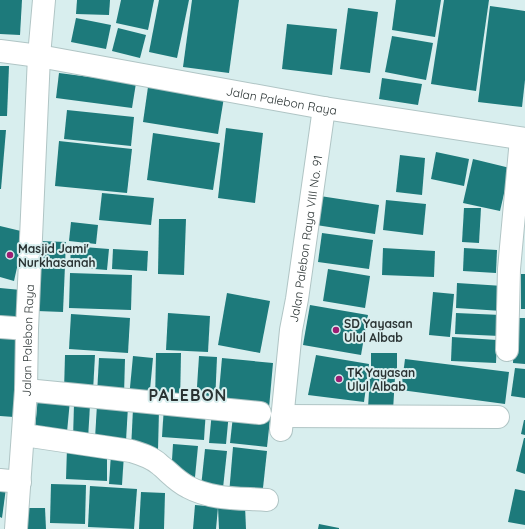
<svg xmlns="http://www.w3.org/2000/svg" width="525" height="529" font-family="Quicksand,sans-serif">
<rect width="100%" height="100%" fill="#d8eeee"/>
<g fill="#1d7a7b">
<path d="M0,0H22L20,35L0,34Z"/>
<path d="M77,0H110L109,15L76,14Z"/>
<path d="M121,0H154L148,30L116,23Z"/>
<path d="M159,0H189L177,58L149,52Z"/>
<path d="M192,0H239L229,73L183,67Z"/>
<path d="M396,0H441L435,37L392,30Z"/>
<path d="M444,0H489L476,91L431,84Z"/>
<path d="M490,6L525,11V80L522,107L478,102Z"/>
<path d="M348,8L378,12L370,73L340,69Z"/>
<path d="M76,18L111,25L106,49L71,42Z"/>
<path d="M287,24L337,29L332,75L282,69Z"/>
<path d="M118,28L146,35L140,58L112,51Z"/>
<path d="M392,36L433,43L426,80L385,72Z"/>
<path d="M0,66H9L7,116H0Z"/>
<path d="M59,73L136,83L132,108L56,98Z"/>
<path d="M382,78L422,84L418,105L379,99Z"/>
<path d="M149,80L225,91L218,134L143,122Z"/>
<path d="M67,110L134,117L131,146L64,139Z"/>
<path d="M226,128L263,133L255,203L218,198Z"/>
<path d="M0,130H6L1,189H0Z"/>
<path d="M153,133L220,143L213,190L147,180Z"/>
<path d="M59,141L132,149L127,193L55,186Z"/>
<path d="M436,152L469,159L464,186L431,179Z"/>
<path d="M400,155L425,158L422,195L396,192Z"/>
<path d="M473,159L510,168L500,211L463,203Z"/>
<path d="M102,193L154,198L151,225L99,220Z"/>
<path d="M320,196L379,205L375,234L316,225Z"/>
<path d="M386,200L426,204L423,235L383,230Z"/>
<path d="M464,208H481L479,243L462,242Z"/>
<path d="M159,219H186L184,275L158,274Z"/>
<path d="M71,222L98,225L96,244L69,241Z"/>
<path d="M0,226L25,232L14,281L0,277Z"/>
<path d="M322,233L373,240L369,269L318,262Z"/>
<path d="M39,241L66,242L63,312L37,311Z"/>
<path d="M71,246L109,249L107,270L70,267Z"/>
<path d="M383,248L435,251L434,277L382,275Z"/>
<path d="M464,248L497,250L496,273L463,271Z"/>
<path d="M113,249L148,251L147,271L112,269Z"/>
<path d="M328,269L370,276L365,308L323,301Z"/>
<path d="M70,273L132,275L131,310L69,308Z"/>
<rect x="521" y="274" width="4" height="35"/>
<path d="M457,283L503,286L502,311L456,308Z"/>
<path d="M0,288L21,290L18,323L0,321Z"/>
<path d="M433,292L454,294L450,337L429,335Z"/>
<path d="M227,293L270,301L260,353L218,345Z"/>
<path d="M310,305L368,315L361,355L303,345Z"/>
<path d="M168,313L210,316L208,352L166,350Z"/>
<path d="M456,313L501,315L500,336L455,334Z"/>
<path d="M71,314L130,318L128,353L69,349Z"/>
<path d="M515,318H525V364L513,363Z"/>
<path d="M452,337L497,340L496,363L451,361Z"/>
<path d="M0,338L20,339L14,417L0,416Z"/>
<path d="M156,353H181L180,403L155,402Z"/>
<rect x="371" y="353" width="26" height="17"/>
<path d="M65,355H95L93,391H64Z"/>
<path d="M316,355L369,364L364,402L308,395Z"/>
<path d="M133,356L153,358L149,400L129,398Z"/>
<path d="M199,356L217,357L215,403L196,402Z"/>
<path d="M99,358L125,359L124,395L97,394Z"/>
<path d="M222,358L273,363L269,408L218,403Z"/>
<path d="M405,359L509,372L505,404L401,390Z"/>
<path d="M515,368L525,369V398L511,396Z"/>
<path d="M370,375L395,377L393,410L368,408Z"/>
<path d="M38,397L70,400L67,432L35,429Z"/>
<path d="M74,404L90,405L88,439H73Z"/>
<path d="M97,404L128,406L126,441L95,439Z"/>
<path d="M164,406L206,409L204,440L162,437Z"/>
<path d="M133,409L159,410L158,450L131,449Z"/>
<path d="M212,411L229,412L226,444L209,443Z"/>
<path d="M233,416L270,419L267,447L230,443Z"/>
<path d="M524,420H525V435L521,434Z"/>
<path d="M524,438H525V474L516,471Z"/>
<path d="M173,444L198,446L195,477L171,475Z"/>
<path d="M67,447L107,449V481L66,479Z"/>
<path d="M233,447L267,451L262,497L229,494Z"/>
<path d="M205,449L227,451L223,488L201,487Z"/>
<path d="M111,454H124L122,485L109,484Z"/>
<path d="M51,484L86,485L85,524L50,523Z"/>
<path d="M90,486L137,489L134,529L88,527Z"/>
<path d="M0,487L6,488L2,518L0,517Z"/>
<path d="M515,489L525,491V525L508,522Z"/>
<path d="M141,492L165,493L164,529H139Z"/>
<path d="M195,505L218,507L216,529H193Z"/>
<path d="M245,506L246,529H219L218,507Z"/>
<path d="M24,508H45L46,529H25Z"/>
<path d="M319,524L339,528V529H318Z"/>
</g>
<g fill="none" stroke-linecap="round" stroke-linejoin="round">
<g stroke="#b0c5c5" stroke-width="24">
<g id="minor">
<path id="s1" d="M0,51L39,56L324,108L525,139"/>
<path d="M0,327L27,329"/>
<path d="M507,350L509,269L521,139"/>
<path d="M26,390L260,413"/>
<path d="M282,416L498,417"/>
<path id="s2" d="M281,430L291,330L297,299L324,108"/>
<path d="M24,435L131,451C141,454 151,457 159,464C169,472 176,481 188,487C212,500 241,498 267,500"/>
<path d="M0,480L20,482"/>
<path id="s3" d="M16,529L26,390L27,329L39,56L44,0"/>
</g>
</g>
<use href="#minor" stroke="#fff" stroke-width="22"/>
</g>
<g fill="#9d1e73" stroke="#d8eeee" stroke-width="1.5">
<circle cx="10" cy="255" r="4"/>
<circle cx="336" cy="330" r="4"/>
<circle cx="339" cy="379" r="4"/>
</g>
<g text-anchor="middle" dominant-baseline="central" stroke-width="4" stroke-linejoin="round" paint-order="stroke">
<g font-size="12" fill="#2a3333" stroke="#d8eeee">
<text stroke="none"><textPath href="#s1" startOffset="286">Jalan Palebon Raya</textPath></text>
<text stroke="none"><textPath href="#s2" startOffset="193">Jalan Palebon Raya VIII No. 91</textPath></text>
<text stroke="none"><textPath href="#s3" startOffset="189">Jalan Palebon Raya</textPath></text>
</g>
<g font-size="12" font-weight="bold" fill="#2a3333" stroke="#d8eeee" text-anchor="start">
<text x="18" y="248">Masjid Jami'<tspan x="18" dy="14">Nurkhasanah</tspan></text>
<text x="344" y="323">SD Yayasan<tspan x="344" dy="14">Ulul Albab</tspan></text>
<text x="347" y="372">TK Yayasan<tspan x="347" dy="14">Ulul Albab</tspan></text>
</g>
<g font-size="16" font-weight="bold" letter-spacing="1" fill="#2a3333" stroke="#d8eeee">
<text x="188" y="395">PALEBON</text>
</g>
</g>
</svg>
